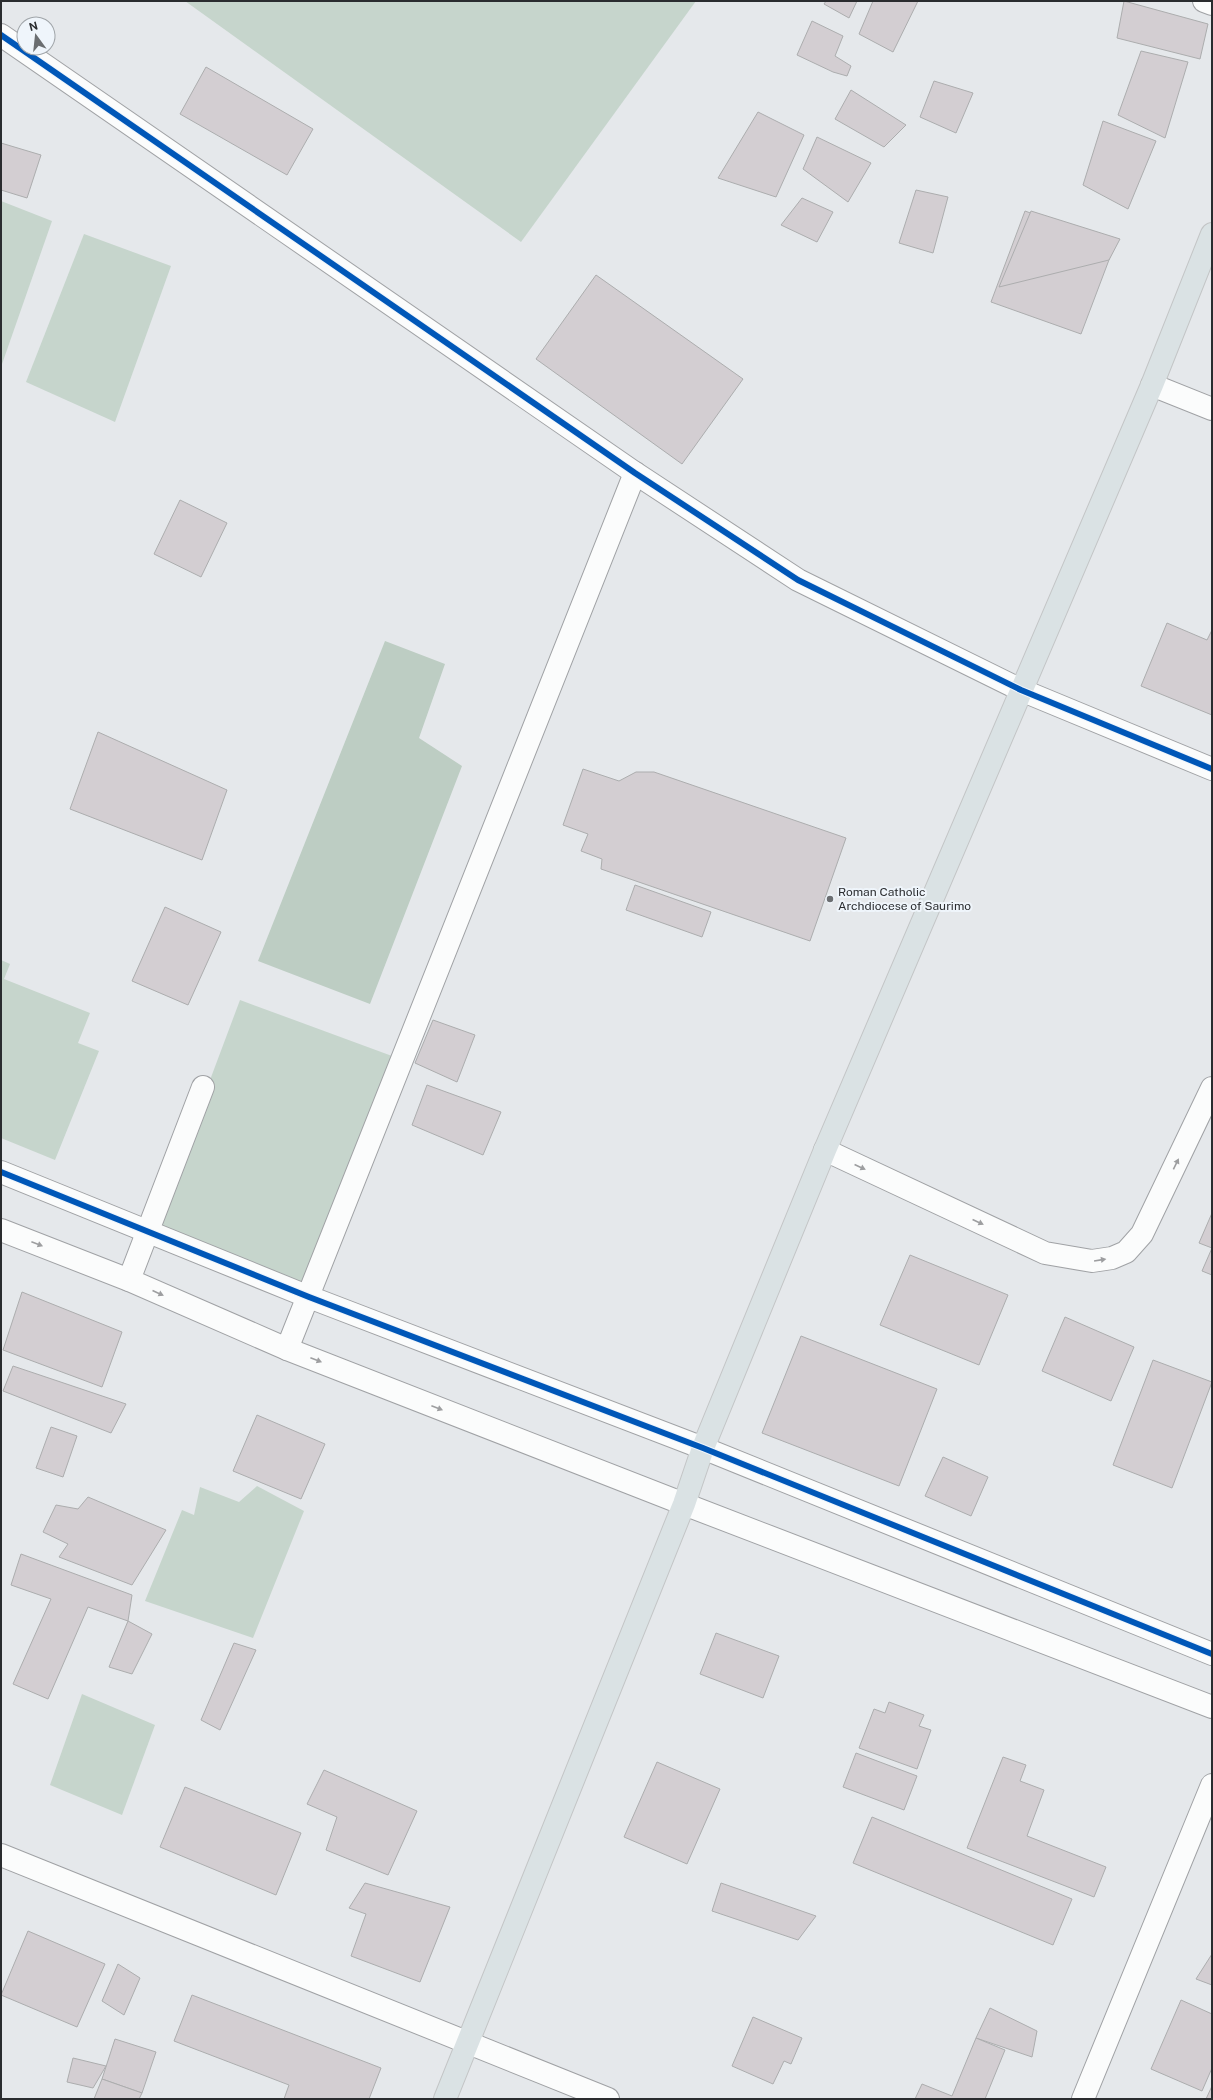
<svg xmlns="http://www.w3.org/2000/svg" width="1213" height="2100" font-family="'Public Sans',sans-serif">
<rect width="100%" height="100%" fill="#e5e8eb"/>
<g fill="#c6d5cc">
<path d="M185,1H696L521,242Z"/>
<path d="M1,201L52,221L1,367Z"/>
<path d="M84,234L171,266L115,422L26,382Z"/>
<path d="M1,960L10,964L4,979L90,1013L78,1043L99,1051L55,1160L1,1138Z"/>
<path d="M240,1000L392,1056L305,1288L153,1232Z"/>
<path d="M257,1486L304,1511L253,1638L145,1601L182,1510L194,1515L200,1487L239,1502Z"/>
<path d="M82,1694L155,1725L122,1815L50,1785Z"/>
</g>
<path fill="#bdcdc3" d="M385,641L445,664L419,738L462,766L370,1004L258,961Z"/>
<g fill="#d3ced2" stroke="#acadae">
<path d="M826,1H857L849,18L824,4Z"/>
<path d="M873,1H918L893,52L859,34Z"/>
<path d="M1124,1L1208,24L1200,59L1117,38Z"/>
<path d="M812,21L843,36L835,56L851,66L847,76L833,72L797,55Z"/>
<path d="M1141,51L1188,62L1165,138L1118,115Z"/>
<path d="M206,67L313,129L287,175L180,114Z"/>
<path d="M934,81L973,93L956,133L920,117Z"/>
<path d="M851,90L906,125L884,147L835,119Z"/>
<path d="M758,112L804,135L776,197L718,178Z"/>
<path d="M1103,121L1156,141L1128,209L1083,185Z"/>
<path d="M817,137L871,163L848,202L803,169Z"/>
<path d="M1,143L41,155L27,198L1,190Z"/>
<path d="M916,190L948,197L933,253L899,243Z"/>
<path d="M802,198L833,212L817,242L781,225Z"/>
<path d="M1025,211L1115,244L1081,334L991,302Z"/>
<path d="M1031,211L1120,239L1109,260L999,287Z"/>
<path d="M596,275L743,379L682,464L536,359Z"/>
<path d="M180,500L227,523L201,577L154,554Z"/>
<path d="M1167,623L1207,640L1212,630V715L1141,686Z"/>
<path d="M98,732L227,790L202,860L70,809Z"/>
<path d="M583,769L619,781L636,772H654L846,838L810,941L601,869L602,859L581,851L588,834L563,825Z"/>
<path d="M635,885L711,912L702,937L626,910Z"/>
<path d="M165,907L221,932L188,1005L132,981Z"/>
<path d="M433,1020L475,1035L457,1082L415,1063Z"/>
<path d="M427,1085L501,1112L483,1155L412,1125Z"/>
<path d="M1212,1213V1275L1202,1271L1212,1248L1199,1243Z"/>
<path d="M910,1255L1008,1295L979,1365L880,1325Z"/>
<path d="M22,1292L122,1332L102,1387L3,1350Z"/>
<path d="M1065,1317L1134,1347L1111,1401L1042,1371Z"/>
<path d="M801,1336L937,1389L899,1486L762,1433Z"/>
<path d="M1153,1360L1212,1382L1172,1488L1113,1465Z"/>
<path d="M13,1366L126,1404L111,1433L3,1391Z"/>
<path d="M257,1415L325,1444L301,1499L233,1471Z"/>
<path d="M51,1427L77,1436L63,1477L36,1468Z"/>
<path d="M943,1457L988,1477L971,1516L925,1496Z"/>
<path d="M88,1497L166,1530L132,1585L59,1557L68,1544L43,1532L56,1505L78,1509Z"/>
<path d="M21,1554L132,1595L128,1621L88,1607L48,1699L13,1684L51,1599L11,1585Z"/>
<path d="M128,1621L152,1634L132,1674L109,1667Z"/>
<path d="M716,1633L779,1656L763,1698L700,1674Z"/>
<path d="M234,1643L256,1650L220,1730L201,1720Z"/>
<path d="M889,1702L924,1715L919,1726L931,1730L917,1769L859,1748L874,1709L885,1713Z"/>
<path d="M856,1753L917,1776L904,1810L843,1787Z"/>
<path d="M1003,1757L1026,1765L1020,1781L1044,1790L1027,1836L1106,1867L1094,1897L967,1848Z"/>
<path d="M657,1762L720,1789L687,1864L624,1837Z"/>
<path d="M324,1770L417,1811L388,1875L326,1850L337,1817L307,1804Z"/>
<path d="M185,1787L301,1833L276,1895L160,1847Z"/>
<path d="M872,1817L1072,1899L1053,1945L853,1863Z"/>
<path d="M365,1883L450,1907L420,1982L351,1956L366,1914L349,1908Z"/>
<path d="M721,1883L816,1916L798,1940L712,1911Z"/>
<path d="M28,1931L105,1964L77,2027L1,1995Z"/>
<path d="M1212,1954V1985L1196,1979Z"/>
<path d="M118,1964L140,1978L124,2015L102,2001Z"/>
<path d="M192,1995L381,2068L369,2099H284L289,2085L174,2041Z"/>
<path d="M1181,2000L1212,2014V2068L1202,2091L1151,2069Z"/>
<path d="M990,2008L1037,2031L1032,2057L976,2038Z"/>
<path d="M753,2017L802,2038L791,2064L784,2061L773,2084L732,2066Z"/>
<path d="M976,2038L1005,2050L985,2099H915L922,2084L952,2096Z"/>
<path d="M115,2039L156,2052L142,2093L102,2079Z"/>
<path d="M73,2058L106,2066L93,2088L67,2082Z"/>
<path d="M102,2079L142,2093L139,2099H94Z"/>
<path d="M1212,2086V2099H1206Z"/>
</g>
<g fill="none" stroke-linecap="round" stroke-linejoin="round">
<g stroke="#a0a2a5" stroke-width="24">
<g id="minor">
<path d="M1204,1L1212,4"/>
<path d="M1,35L635,473L798,580L1021,690L1212,769"/>
<path d="M1152,385L1212,409"/>
<path d="M825,1150L1045,1253L1092,1261L1112,1258L1126,1252L1142,1234L1212,1088"/>
<path d="M1,1172L309,1297L703,1448L1212,1654"/>
<path d="M1,1230L129,1280L287,1349L684,1504L1212,1707"/>
<path d="M129,1280L203,1087"/>
<path d="M287,1349L635,473"/>
<path d="M1,1855L608,2099"/>
<path d="M1083,2099L1212,1785"/>
</g>
</g>
<g stroke="#c3c5c6" stroke-width="24">
<path id="major" d="M445,2099L684,1504L703,1448L825,1150L1152,385L1212,234"/>
</g>
<use href="#minor" stroke="#fbfcfc" stroke-width="22"/>
<use href="#major" stroke="#dae2e4" stroke-width="22"/>
<g stroke="#eff5fb" stroke-width="8">
<g id="cycleway">
<path d="M1,35L635,473L798,580L1021,690L1212,769"/>
<path d="M1,1172L309,1297L703,1448L1212,1654"/>
</g>
</g>
<use href="#cycleway" stroke="#0057b8" stroke-width="6"/>
</g>
<defs><path id="oneway-solid" d="M-6-.8H1V-3.2L6.5 0L1 3.2V.8H-6Z"/></defs>
<g fill="#9d9ea0">
<use href="#oneway-solid" transform="translate(1176 1164) rotate(-64)"/>
<use href="#oneway-solid" transform="translate(860 1167) rotate(25)"/>
<use href="#oneway-solid" transform="translate(978 1222) rotate(25)"/>
<use href="#oneway-solid" transform="translate(37 1244) rotate(21)"/>
<use href="#oneway-solid" transform="translate(1100 1260) rotate(-9)"/>
<use href="#oneway-solid" transform="translate(158 1293) rotate(24)"/>
<use href="#oneway-solid" transform="translate(316 1360) rotate(21)"/>
<use href="#oneway-solid" transform="translate(437 1408) rotate(21)"/>
</g>
<circle fill="#6b6e71" stroke="#eff5fb" stroke-width="1.5" cx="830" cy="899" r="4"/>
<g text-anchor="middle" dominant-baseline="central" stroke-width="4" stroke-linejoin="round" paint-order="stroke">
<g font-size="12" fill="#2a2c2f" stroke="#eff5fb" text-anchor="start">
<text x="838" y="892">Roman Catholic<tspan x="838" dy="14">Archdiocese of Saurimo</tspan></text>
</g>
</g>
<rect width="1213" height="2100" fill="none" stroke="#2a2c2f" stroke-width="4"/>
<g transform="translate(36 36) rotate(345)"><circle r="19" fill="#eff5fb" stroke="#a0a5a9"/>
<path d="M0-3L7 15L0 10L-7 15Z" fill="#6b6e71"/>
<text y="-6" font-size="11" font-weight="bold" text-anchor="middle" fill="#2a2c2f">N</text>
</g>
</svg>
